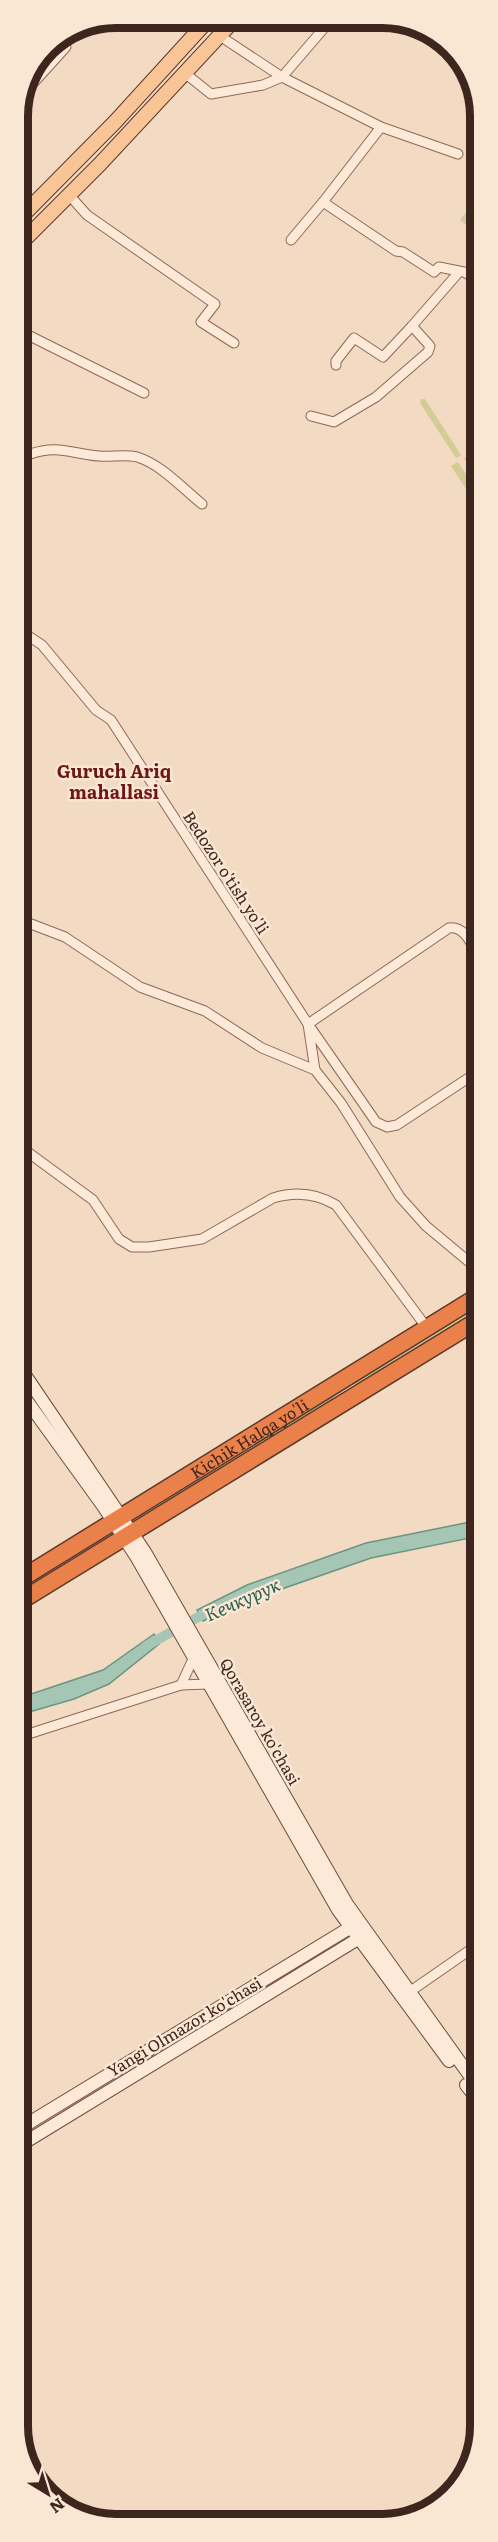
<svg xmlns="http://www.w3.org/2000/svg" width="498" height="2542" font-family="Literata,serif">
<rect width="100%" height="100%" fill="#f3dac2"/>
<g fill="#d3cc94">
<path d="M479,195V235L460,220Z"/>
<path d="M421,399H425L461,455L456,458L420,403Z"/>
<path d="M471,454L479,466V483L464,458Z"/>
<path d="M458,462L479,494L478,507L451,466Z"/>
<path d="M480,1302V1310L356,1386L353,1380Z"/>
<path d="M331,1392L334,1401L188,1491L183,1483Z"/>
</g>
<g fill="#a5c5b5" stroke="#6a9581" stroke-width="1.5">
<path d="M480,1520V1536L371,1558L250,1600L203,1621L197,1610L247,1585L366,1543Z"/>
<path d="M154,1634L159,1644L109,1684L74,1699L19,1715V1698L103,1670Z"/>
</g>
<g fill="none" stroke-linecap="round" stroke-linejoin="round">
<path stroke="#a5c5b5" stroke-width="10" d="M146,1646L211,1610"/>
<g stroke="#8f6857" stroke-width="11">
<g id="street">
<path d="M220,36L282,77L381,127L458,154"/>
<path d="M186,74L211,94L263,85L282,77L331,20"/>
<path d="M27,90L66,47"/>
<path d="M70,196L87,215L215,304L201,322L234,343"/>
<path d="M323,202L396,251L403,252L434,272L439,267L464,272L479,281"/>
<path d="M291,240L323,202L381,127"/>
<path d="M18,330L144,393"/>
<path d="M336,365V361L354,338L383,357L412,326"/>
<path d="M311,416L334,422L376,397L428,352L430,346L412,326L459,272"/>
<path d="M18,449L30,454C59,444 71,454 99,456C111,457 126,454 137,457C161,464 183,489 202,504"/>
<path d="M18,629L42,645L96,710L111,720L308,1024L376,1122L387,1127L397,1125L479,1071"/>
<path d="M18,919L65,937L140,987L205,1011L262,1048L315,1070L341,1103L400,1197L426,1226L480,1271"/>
<path d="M315,1070L308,1024L449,928C466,926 472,946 479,958"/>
<path d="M18,1145L93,1200L119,1239L132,1247H149L202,1239L273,1198C296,1191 316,1193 336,1205L427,1328"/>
<path d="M181,1685L193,1659"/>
<path d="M19,1737L181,1685L208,1684"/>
<path d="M405,1995L480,1943"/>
</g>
</g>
<g stroke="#714a3a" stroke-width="14">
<g id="secondary">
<path d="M472,1324L480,1337"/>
<path d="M19,1366L145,1552L347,1904L480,2090"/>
<path d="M19,1390L103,1506L137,1558L338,1910L449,2061"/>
<path d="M466,2085L480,2103"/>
<path d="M19,2129L356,1924"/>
<path d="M19,2146L366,1934"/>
</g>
</g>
<g stroke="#5d382b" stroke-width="16">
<g id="primary">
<path d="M18,220L115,122L209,19"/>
<path d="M18,246L100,164L235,19"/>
</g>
</g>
<g stroke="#5d382b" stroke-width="19">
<g id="highway">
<path id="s1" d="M19,1580L480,1295"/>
<path d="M19,1602L480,1319"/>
</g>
</g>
<use href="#street" stroke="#fce9d7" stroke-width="9"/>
<use href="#secondary" stroke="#fce9d7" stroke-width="12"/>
<use href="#primary" stroke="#fac596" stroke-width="14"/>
<use href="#highway" stroke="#eb814a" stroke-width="16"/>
</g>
<g text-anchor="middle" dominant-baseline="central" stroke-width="5" stroke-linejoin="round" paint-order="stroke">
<g font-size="16" fill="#3e251d" stroke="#f9e6d3">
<text transform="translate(227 872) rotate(57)">Bedozor o'tish yo'li</text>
<text stroke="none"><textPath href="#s1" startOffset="270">Kichik Halqa yo'li</textPath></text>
<text transform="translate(261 1721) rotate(60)">Qorasaroy ko'chasi</text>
<text transform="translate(184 2026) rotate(-31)">Yangi Olmazor ko'chasi</text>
</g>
<g font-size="18" font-weight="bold" fill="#6f1718" stroke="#f9e6d3">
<text x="114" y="770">Guruch Ariq<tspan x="114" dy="21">mahallasi</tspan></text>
</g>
<g font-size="18" font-style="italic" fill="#2a5f50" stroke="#f9e6d3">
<text transform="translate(242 1599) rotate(-24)">Кечкурук</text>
</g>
</g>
<path d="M0 0H498V2542H0ZM116 28H382A88 88 0 0 1 470 116V2426A88 88 0 0 1 382 2514H116A88 88 0 0 1 28 2426V116A88 88 0 0 1 116 28Z" fill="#f9e6d3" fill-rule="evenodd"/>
<path fill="none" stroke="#3e251d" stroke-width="8" d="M116 28H382A88 88 0 0 1 470 116V2426A88 88 0 0 1 382 2514H116A88 88 0 0 1 28 2426V116A88 88 0 0 1 116 28Z"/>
<g transform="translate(48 2494) rotate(142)" stroke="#f9e6d3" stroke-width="4.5" paint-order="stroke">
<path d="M0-4.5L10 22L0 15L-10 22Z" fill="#3e251d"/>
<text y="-9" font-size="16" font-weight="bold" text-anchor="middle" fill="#3e251d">N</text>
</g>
</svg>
